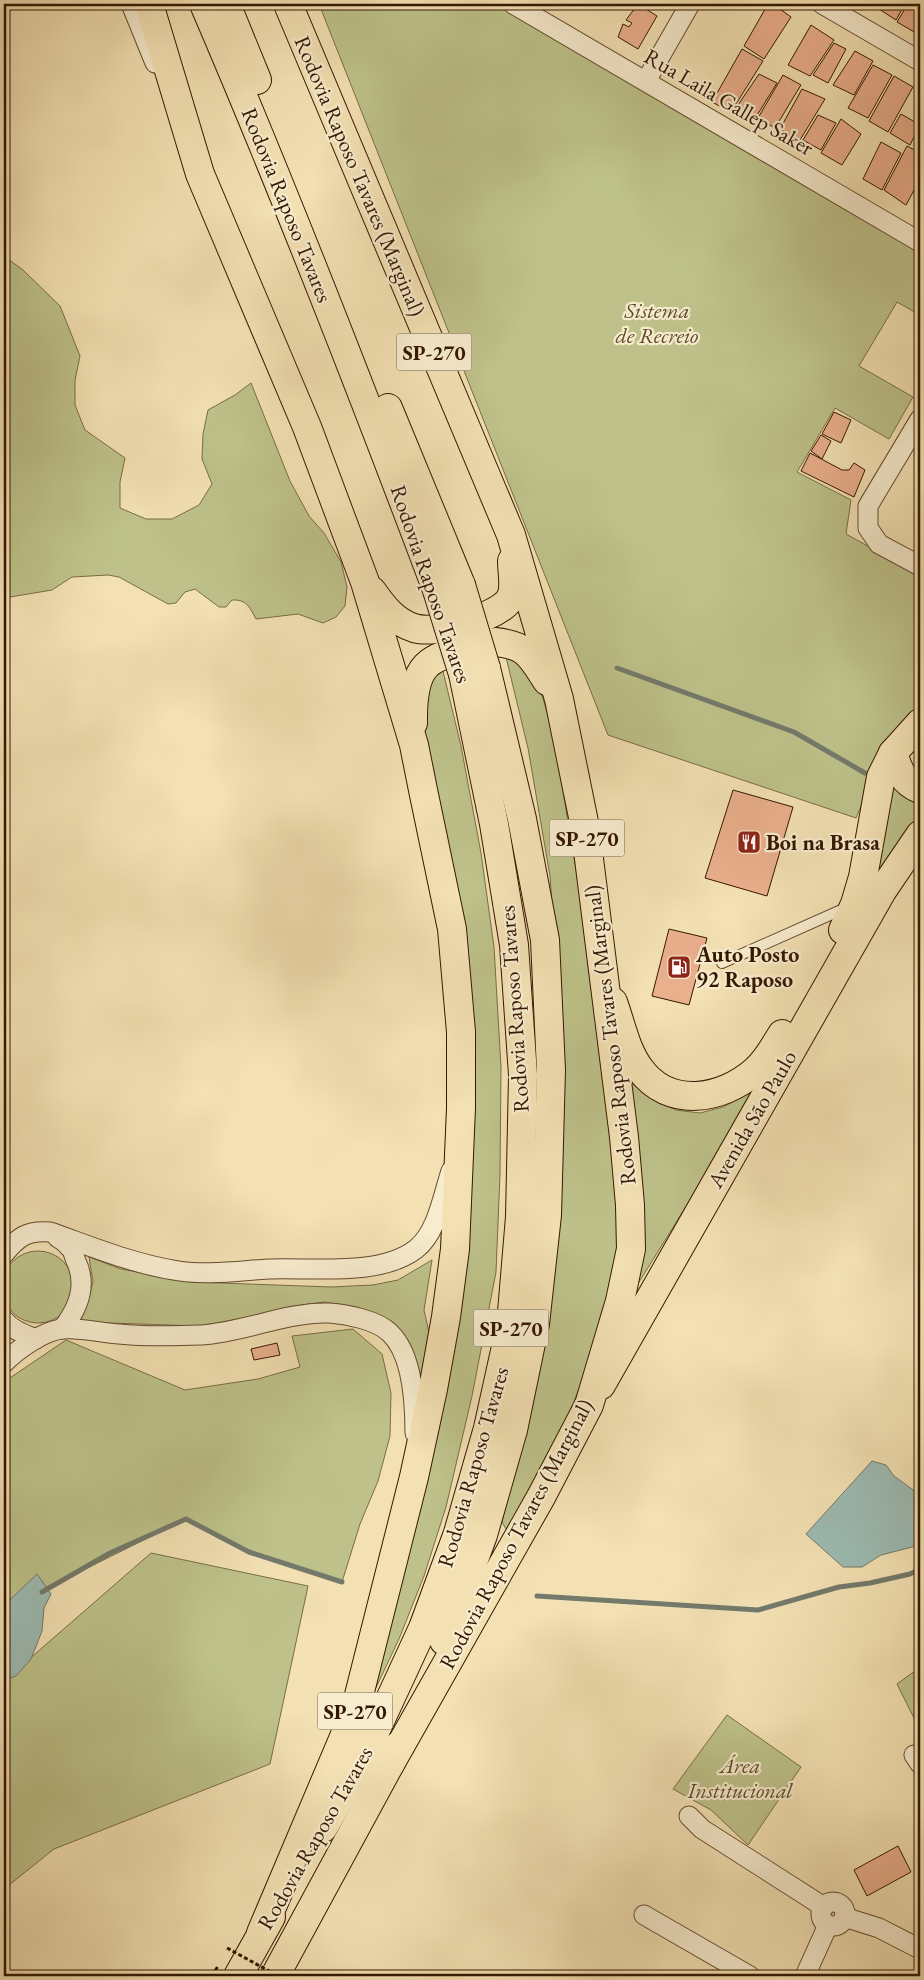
<svg xmlns="http://www.w3.org/2000/svg" width="924" height="1980" font-family="'EB Garamond',serif">
<rect width="100%" height="100%" fill="#f3e1b3"/>
<filter id="stains"><feTurbulence type="fractalNoise" baseFrequency=".004" numOctaves="4"/><feColorMatrix values="0 0 0 0 .2 0 0 0 0 .09 0 0 0 0 .02 0 0 0 .5 -.17"/></filter>
<radialGradient id="worn" r=".72"><stop offset=".6" stop-color="#630" stop-opacity="0"/><stop offset="1" stop-color="#630" stop-opacity=".3"/></radialGradient>
<g fill="#bec28a" stroke="#796c45">
<path d="M319,4H499L920,248V315L897,302L859,366L913,397L889,439L835,408L797,472L851,500L846,534L920,575V711L880,762L856,818L608,735Z"/>
<path d="M4,256L23,270L60,306L80,356L75,380V405L85,430L125,458L120,482V508L146,519H172L199,505L212,484L202,459L203,434L208,410L235,395L251,383L290,481L309,516L324,533L341,562L347,587L345,606L336,617L323,623L298,614L256,619C250,608 247,599 232,600L226,607H219L195,589L185,592L176,603L168,604L119,577L108,575L72,577L52,590L4,598Z"/>
<path d="M505,653L518,656L540,689L553,731L596,990L620,1234L613,1287L586,1371L562,1432L512,1524L506,1529L502,1522L527,1415L562,1043L550,876L528,748Z"/>
<path d="M442,667L461,746L481,853L494,947L501,1067L500,1174L496,1272L472,1396L446,1507L424,1576L399,1639L365,1711L442,1383L462,933L446,831L423,734L421,690Z"/>
<path d="M891,779C899,792 905,798 920,802V830L631,1295L622,1068L634,1085L655,1100L676,1110L700,1113L723,1107L748,1094L769,1071L839,957Z"/>
<circle cx="38" cy="1287" r="36"/>
<path d="M89,1257L121,1269L192,1282L331,1287L373,1285L398,1280L432,1260L424,1310L433,1350L421,1405L386,1319L356,1307L324,1302L294,1306L249,1317L199,1326L79,1322L86,1307L93,1282Z"/>
<path d="M353,1329L382,1354L391,1393L390,1436L378,1481L360,1524L342,1582L249,1552L186,1519L47,1588L4,1625V1382L66,1340L185,1390L258,1379L300,1367L292,1336Z"/>
<path d="M151,1553L308,1586L270,1764L54,1849L4,1889V1681Z"/>
<path d="M920,1664V1730L897,1684L919,1668Z"/>
<path d="M727,1715L801,1767L748,1845L711,1810L673,1789Z"/>
</g>
<g fill="#9dbcb4" stroke="#737a6c">
<path d="M872,1461L886,1465L894,1476L920,1495V1545L881,1555L862,1567H843L806,1534Z"/>
<path d="M37,1574L51,1594L44,1608L42,1631L31,1659L16,1676L4,1680V1603L12,1598Z"/>
</g>
<g fill="none" stroke-linecap="round" stroke-linejoin="round">
<g stroke="#737a6c" stroke-width="5">
<path d="M617,668L794,732L865,773"/>
<path d="M42,1592L110,1553L186,1519L249,1552L342,1582"/>
<path d="M537,1596L758,1610L839,1587L870,1583L910,1574L920,1569"/>
</g>
</g>
<g fill="#eaaf8c" stroke="#341700">
<path d="M638,4L657,16L638,49L618,37L623,24L629,27L632,23L626,20Z"/>
<path d="M768,4H773L791,17L764,59L744,46Z"/>
<path d="M878,4H905L896,20L876,7Z"/>
<path d="M908,4H920V25L916,33L897,22Z"/>
<path d="M811,25L834,40L810,76L788,65Z"/>
<path d="M834,43L846,49L828,83L813,75Z"/>
<path d="M742,49L763,61L731,112L712,102Z"/>
<path d="M855,51L873,61L854,95L833,85Z"/>
<path d="M873,65L892,75L868,118L848,108Z"/>
<path d="M759,74L777,83L756,117L738,105Z"/>
<path d="M783,75L801,85L775,128L758,118Z"/>
<path d="M894,76L913,87L888,132L869,121Z"/>
<path d="M802,89L825,99L800,140L780,129Z"/>
<path d="M901,114L920,125L910,145L890,133Z"/>
<path d="M818,115L836,123L821,150L803,140Z"/>
<path d="M841,119L861,134L842,165L821,153Z"/>
<path d="M881,142L901,153L882,190L863,179Z"/>
<path d="M907,146L920,153V179L906,205L884,190Z"/>
<path d="M834,412L851,420L841,443L822,434Z"/>
<path d="M821,435L831,441L822,459L811,451Z"/>
<path d="M810,453L842,470H849L854,463L865,470L854,497L801,471Z"/>
<path d="M733,790L793,807L767,896L705,878Z"/>
<path d="M669,929L707,938L689,1005L652,996Z"/>
<path d="M277,1343L280,1355L254,1360L251,1349Z"/>
<path d="M898,1846L911,1872L867,1896L854,1870Z"/>
</g>
<g fill="none" stroke-linecap="round" stroke-linejoin="round">
<g stroke="#644a2d" stroke-width="12">
<path id="lane" d="M722,963L848,907"/>
</g>
<g stroke="#644a2d" stroke-width="21">
<g id="street">
<path d="M131,4L155,63"/>
<path d="M513,4L920,242"/>
<path d="M822,4L920,61"/>
<path d="M646,81L690,4"/>
<path d="M920,419L868,506V528L879,544L920,566"/>
<path d="M57,1237C61,1240 66,1243 69,1247C73,1250 74,1256 76,1261C88,1286 78,1309 62,1329"/>
<path d="M4,1254C18,1237 27,1230 50,1232C90,1246 131,1263 173,1270C204,1276 237,1271 268,1269C312,1267 380,1277 416,1249C437,1233 443,1195 451,1171"/>
<path d="M4,1320C12,1330 24,1334 36,1339"/>
<path d="M4,1363C17,1350 43,1331 62,1329C77,1327 103,1333 119,1334C147,1337 174,1336 202,1335C245,1332 286,1312 329,1313C346,1314 377,1320 390,1333C413,1355 415,1403 415,1433"/>
<path d="M914,1755L920,1764"/>
<path d="M689,1816L702,1829L824,1907"/>
<circle cx="833" cy="1914" r="12"/>
<path d="M644,1915L750,1976"/>
<path d="M844,1917L879,1928L920,1949"/>
<path d="M805,1976L828,1925"/>
</g>
</g>
<g stroke="#341700" stroke-width="30">
<g id="primary">
<path d="M893,753C898,769 903,783 920,789"/>
<path d="M843,930L855,904L863,877L881,777L893,753L920,723"/>
<path d="M613,1002C621,1024 626,1051 640,1069C669,1109 722,1100 755,1071C767,1061 774,1047 782,1034"/>
<path d="M601,1385L882,891L920,835"/>
</g>
</g>
<g stroke="#341700" stroke-width="30">
<g id="highway">
<path d="M149,4L200,174L307,427L365,582L414,745L423,790L452,929L461,1032V1108L455,1249L446,1317L433,1389L414,1477L355,1711L261,1933"/>
<path d="M204,4C287,197 363,393 437,590"/>
<path d="M226,4L257,80"/>
<path d="M288,4L511,535L559,699L585,827L624,1137L630,1205L631,1249L620,1301L589,1405L541,1497L390,1764"/>
<path d="M388,408L461,585"/>
<path d="M372,591C383,607 395,622 414,628C434,635 498,618 510,599C516,589 512,573 512,561"/>
<path d="M413,723C412,651 435,658 495,642C527,645 531,656 547,681"/>
<path d="M444,1641L483,1535L513,1430L535,1324L547,1215L551,1070L545,940L522,819L486,668"/>
<path d="M323,1828L361,1762L423,1628L458,1533L488,1428L511,1324L520,1217L523,1075L514,945L494,824L463,674"/>
<path d="M238,1976L271,1917"/>
<path d="M275,1976L390,1764L398,1746"/>
</g>
</g>
<path stroke="#341700" stroke-width="3" stroke-dasharray="4 2.5" stroke-linecap="butt" d="M212,1976L218,1966"/>
<use href="#lane" stroke="#f7ecce" stroke-width="10"/>
<use href="#street" stroke="#f7ecce" stroke-width="19"/>
<use href="#primary" stroke="#f3e1b3" stroke-width="28"/>
<use href="#highway" stroke="#f3e1b3" stroke-width="28"/>
<g stroke="#341700" stroke-width="30" stroke-linecap="butt">
<g id="highway-bridge">
<path d="M461,585L486,668"/>
<path d="M437,590L463,674"/>
</g>
</g>
<path stroke="#341700" stroke-width="3" stroke-dasharray="4 2.5" stroke-linecap="butt" d="M227,1948L278,1976"/>
<use href="#highway-bridge" stroke="#f3e1b3" stroke-width="28"/>
</g>
<defs>
<g id="restaurant-square" transform="scale(1.25)"><rect x="-9" y="-9" width="18" height="18" rx="4" fill="#8f2418" stroke="#f7ecce"/><path d="M-5-6h1v4h1v-4h1v4h1v-4h1v5L-1.5 .5V6h-2V.5L-5-1ZM5-6V6H3V1.5H1.5Q1.5-4 5-6Z" fill="#fff"/></g>
<g id="fuel-square" transform="scale(1.25)"><rect x="-9" y="-9" width="18" height="18" rx="4" fill="#8f2418" stroke="#f7ecce"/><path d="M-5.5-6h7V0h2V4h1.3V-2.5L3-4.5l.8-.8L6-3V5H2.5V1h-1V6h-7ZM-4.2-4.7v3.2H.2V-4.7Z" fill="#fff"/></g>
</defs>
<g fill-rule="evenodd">
<use href="#restaurant-square" x="749" y="842"/>
<use href="#fuel-square" x="679" y="967"/>
</g>
<g text-anchor="middle" dominant-baseline="central" stroke-width="4.5" stroke-linejoin="round" paint-order="stroke">
<g fill="#f7ecce" stroke="#6e573e" stroke-width="1">
<rect x="396.5" y="333.5" width="75" height="37" rx="4"/>
<rect x="549.5" y="819.5" width="75" height="37" rx="4"/>
<rect x="473.5" y="1309.5" width="75" height="37" rx="4"/>
<rect x="317.5" y="1692.5" width="75" height="37" rx="4"/>
</g>
<g font-size="21" font-weight="bold" fill="#341700">
<text x="434" y="352">SP-270</text>
<text x="587" y="838">SP-270</text>
<text x="511" y="1328">SP-270</text>
<text x="355" y="1711">SP-270</text>
</g>
<g font-size="22" fill="#341700" stroke="#f7ecce">
<text transform="translate(729 102) rotate(30)">Rua Laila Gallep Saker</text>
<text transform="translate(360 176) rotate(67)">Rodovia Raposo Tavares (Marginal)</text>
<text transform="translate(287 205) rotate(68)">Rodovia Raposo Tavares</text>
<text transform="translate(431 584) rotate(71)">Rodovia Raposo Tavares</text>
<text transform="translate(514 1009) rotate(-94)">Rodovia Raposo Tavares</text>
<text transform="translate(610 1035) rotate(-97)">Rodovia Raposo Tavares (Marginal)</text>
<text transform="translate(752 1119) rotate(-60)">Avenida São Paulo</text>
<text transform="translate(473 1467) rotate(-74)">Rodovia Raposo Tavares</text>
<text transform="translate(516 1534) rotate(-62)">Rodovia Raposo Tavares (Marginal)</text>
<text transform="translate(315 1838) rotate(-60)">Rodovia Raposo Tavares</text>
</g>
<g font-size="22" font-style="italic" fill="#5d4a29" stroke="#f7ecce">
<text x="657" y="310">Sistema<tspan x="657" dy="25">de Recreio</tspan></text>
<text x="740" y="1765">Área<tspan x="740" dy="25">Institucional</tspan></text>
</g>
<g font-size="22" font-weight="bold" fill="#341700" stroke="#f7ecce" text-anchor="start">
<text x="766" y="842">Boi na Brasa</text>
<text x="696" y="954">Auto Posto<tspan x="696" dy="25">92 Raposo</tspan></text>
</g>
</g>
<rect width="924" height="1980" fill="none" stroke="#f3e1b3" stroke-width="20"/>
<rect x="5" y="5" width="914" height="1970" fill="none" stroke="#341700" stroke-width="2.5"/>
<rect x="10" y="10" width="904" height="1960" fill="none" stroke="#341700"/>
<rect width="100%" height="100%" filter="url(#stains)"/>
<rect width="100%" height="100%" fill="url(#worn)"/>
</svg>
